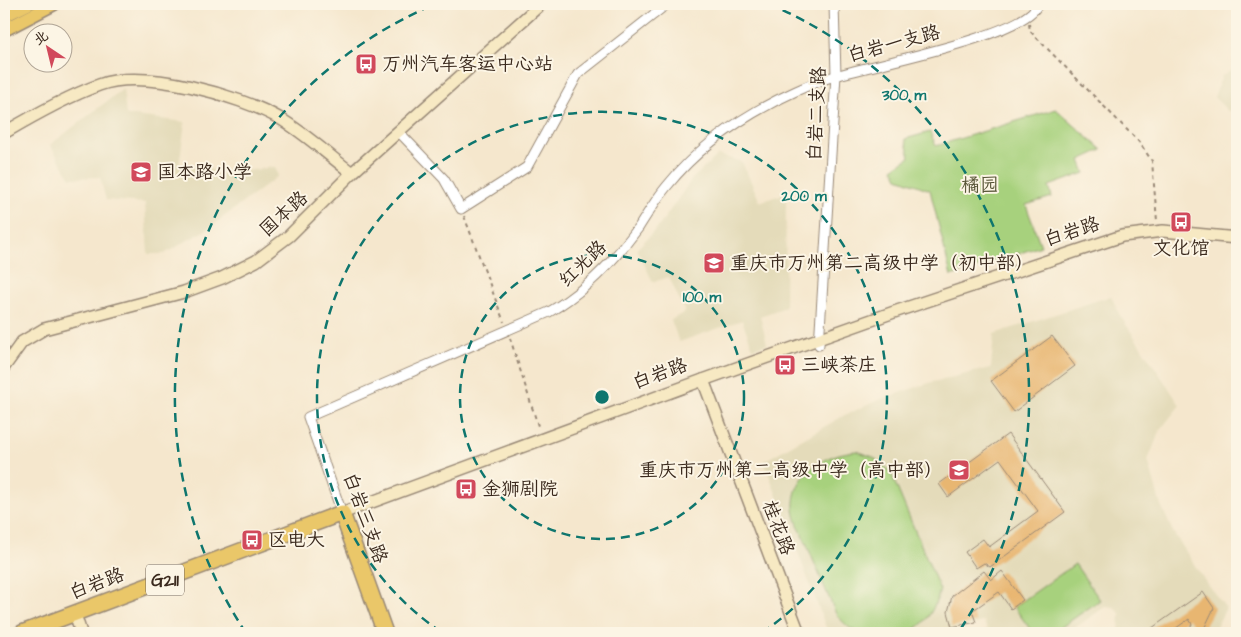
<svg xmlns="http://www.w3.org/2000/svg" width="1241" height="637" font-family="'Architects Daughter','LXGW WenKai TC',sans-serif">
<rect width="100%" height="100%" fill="#fcf5e5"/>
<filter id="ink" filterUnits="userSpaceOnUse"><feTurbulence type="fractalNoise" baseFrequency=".02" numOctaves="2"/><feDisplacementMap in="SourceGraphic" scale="10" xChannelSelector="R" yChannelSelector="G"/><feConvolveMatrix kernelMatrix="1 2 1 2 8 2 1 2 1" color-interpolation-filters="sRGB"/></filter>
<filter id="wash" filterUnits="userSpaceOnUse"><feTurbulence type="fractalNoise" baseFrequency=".0096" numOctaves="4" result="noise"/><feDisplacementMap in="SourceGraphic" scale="20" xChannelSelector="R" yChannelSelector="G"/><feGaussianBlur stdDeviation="1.12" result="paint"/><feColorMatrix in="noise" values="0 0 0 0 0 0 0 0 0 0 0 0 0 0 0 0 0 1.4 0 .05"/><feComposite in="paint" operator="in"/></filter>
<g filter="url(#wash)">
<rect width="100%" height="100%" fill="#f5e7cd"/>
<g fill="#e4dbba">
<path d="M1237,66V110L1228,111L1214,97L1222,76Z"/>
<path d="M123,89L126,115L185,122L179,166L214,170L216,175L275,167L278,176L209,228L164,254H148L145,203L106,200L100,177L71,178L50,145Z"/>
<path d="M718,155L742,162L760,202L786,193L785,307L760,316L767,344L753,348L742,320L679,342L671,320L685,312L669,277L653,282L637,249L659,226L692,179Z"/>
<path d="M1111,296L1119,314L1180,405L1160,430L1148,460L1160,503L1173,532L1207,584L1226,608L1213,633H1119L1120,613L1114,607L1106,606L1068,633H988L984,621L948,633H828L764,461L845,415L881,399L929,383L991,368L994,334Z"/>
</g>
<g fill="#a7d17d" stroke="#717e4e">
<path d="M1056,109L1102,150L1080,160L1085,173L1049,186L1052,197L1026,205L1041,246L951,276L930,190L898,178L893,168L910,157L905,139L930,132L936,146Z"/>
<path d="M857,451L873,457L890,471L940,590C935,608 925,629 904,633C897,635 888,633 880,633C856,633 853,634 836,614C827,593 818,572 809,550C804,537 796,524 794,510C791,474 825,453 857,451Z"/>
<path d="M1075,564L1100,600L1053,633H1033L1014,607Z"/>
</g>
<g id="blocks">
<g fill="#e8b671">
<path d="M1052,336L1075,366L1014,412L991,381Z"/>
<path d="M1008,434L1065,512L990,567L984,563L976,568L965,552L983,539L989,547L1038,511L1000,459L948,497L939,484Z"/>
<path d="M984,571L991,580L1002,571L1023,600L1011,609L999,592L972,611L976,622L952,627L948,612L952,596Z"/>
<path d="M1203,592L1214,608L1202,633H1187L1192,624L1189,619L1169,633H1145Z"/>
</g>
</g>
</g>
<g filter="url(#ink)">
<use href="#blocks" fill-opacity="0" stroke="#988876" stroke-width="1"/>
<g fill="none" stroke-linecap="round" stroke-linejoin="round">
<g stroke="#988876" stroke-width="11">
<g id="street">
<path d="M398,131L444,179L461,209L527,167L578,74L667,4"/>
<path d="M819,345L836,75L834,4"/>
<path d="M342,513L308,417L549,312C586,291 614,261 639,227C648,213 656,199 667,186C701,144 747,113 796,91C809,85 821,80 835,76C870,65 1026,36 1038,4"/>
</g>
</g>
<g stroke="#988876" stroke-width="14">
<g id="secondary">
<path d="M4,133C31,117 69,96 99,85C144,68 238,95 279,118C305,133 328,155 352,173"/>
<path d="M4,367L22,342L44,329L184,292L222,278L256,261L289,236L352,173L541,4"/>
<path d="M703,380L799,633"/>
<path d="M342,513L703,380L897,311L1122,236L1163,231L1237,238"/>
<path d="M75,614L81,633"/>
</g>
</g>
<g stroke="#988876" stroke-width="15">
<g id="primary">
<path d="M4,16L28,4"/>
<path d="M4,30L54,4"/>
</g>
</g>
<g stroke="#988876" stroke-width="18">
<path id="highway" d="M22,633L342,513L385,633"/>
</g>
<g stroke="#988876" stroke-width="2" stroke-dasharray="4 4" stroke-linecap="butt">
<path d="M1029,24L1030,31L1139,142L1152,161L1157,221"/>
<path d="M464,216L504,322"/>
<path d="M510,338L539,429"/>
</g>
<use href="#street" stroke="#fff" stroke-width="9"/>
<use href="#secondary" stroke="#f7e9c3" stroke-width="11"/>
<use href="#primary" stroke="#eac769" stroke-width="12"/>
<use href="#highway" stroke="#eac769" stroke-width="15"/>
</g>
</g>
<g fill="none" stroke="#0f766e" stroke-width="2.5" stroke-dasharray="9 6">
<circle cx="602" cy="397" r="142"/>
<path d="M441 632A285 285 0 1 1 763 632"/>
<path d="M246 633A427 427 0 0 1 435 4M769 4A427 427 0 0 1 958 633"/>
</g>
<defs>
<g id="bus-square" transform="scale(1.125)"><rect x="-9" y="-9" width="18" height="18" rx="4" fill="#d1495b" stroke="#fcf5e5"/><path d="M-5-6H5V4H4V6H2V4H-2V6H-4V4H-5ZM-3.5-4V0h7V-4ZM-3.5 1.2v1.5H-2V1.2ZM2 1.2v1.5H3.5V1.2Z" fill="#fff"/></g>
<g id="school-square" transform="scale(1.125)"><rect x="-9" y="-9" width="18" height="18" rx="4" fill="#d1495b" stroke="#fcf5e5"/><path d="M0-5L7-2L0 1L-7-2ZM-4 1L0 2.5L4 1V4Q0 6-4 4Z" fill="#fff"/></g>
</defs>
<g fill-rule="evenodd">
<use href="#bus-square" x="366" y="64"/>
<use href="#school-square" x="141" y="172"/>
<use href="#bus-square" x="1181" y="222"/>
<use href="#school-square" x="714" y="263"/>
<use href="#bus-square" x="785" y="365"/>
<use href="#school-square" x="959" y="470"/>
<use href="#bus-square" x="466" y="489"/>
<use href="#bus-square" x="252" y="540"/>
</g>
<g text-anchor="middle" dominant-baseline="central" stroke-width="4" stroke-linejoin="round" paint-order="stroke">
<rect fill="#fcf5e5" stroke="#75675a" stroke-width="1" x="146" y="564.5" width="38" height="31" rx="4"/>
<g font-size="18" font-weight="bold" fill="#3b2a1e">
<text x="165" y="580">G211</text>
</g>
<g font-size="19" fill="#3b2a1e" stroke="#fcf5e5">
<text transform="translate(894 44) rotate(-15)">白岩一支路</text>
<text transform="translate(817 114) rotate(-87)">白岩二支路</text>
<text transform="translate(284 214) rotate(-42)">国本路</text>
<text transform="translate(1072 232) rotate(-18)">白岩路</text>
<text transform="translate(583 264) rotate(-44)">红光路</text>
<text transform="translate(660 374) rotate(-20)">白岩路</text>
<text transform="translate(365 518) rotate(70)">白岩三支路</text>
<text transform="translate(778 528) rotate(69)">桂花路</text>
<text transform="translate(97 584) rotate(-21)">白岩路</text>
</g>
<g font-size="19" fill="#3b2a1e" stroke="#fcf5e5" text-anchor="start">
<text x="382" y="64">万州汽车客运中心站</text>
<text x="157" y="172">国本路小学</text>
<text x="1181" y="248" text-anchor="middle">文化馆</text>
<text x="730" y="263">重庆市万州第二高级中学（初中部）</text>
<text x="801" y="365">三峡茶庄</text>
<text x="943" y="470" text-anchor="end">重庆市万州第二高级中学（高中部）</text>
<text x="482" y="489">金狮剧院</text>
<text x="268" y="540">区电大</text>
</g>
<g font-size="19" fill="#565436" stroke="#fcf5e5">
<text x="980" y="185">橘园</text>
</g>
</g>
<circle cx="602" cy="397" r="8" fill="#0f766e" stroke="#fcf5e5" stroke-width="2.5"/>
<g font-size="15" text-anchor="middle" font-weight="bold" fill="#0f766e" stroke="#fcf5e5" stroke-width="4" stroke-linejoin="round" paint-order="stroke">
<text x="904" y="100">300 m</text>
<text x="804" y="201">200 m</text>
<text x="702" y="302">100 m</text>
</g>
<rect width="1241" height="637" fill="none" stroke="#fcf5e5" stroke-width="20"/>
<g transform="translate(48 48) rotate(325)"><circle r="24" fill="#fcf5e5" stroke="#afa495"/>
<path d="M0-4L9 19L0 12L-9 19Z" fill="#d1495b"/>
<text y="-8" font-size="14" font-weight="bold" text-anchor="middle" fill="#3b2a1e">北</text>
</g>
</svg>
